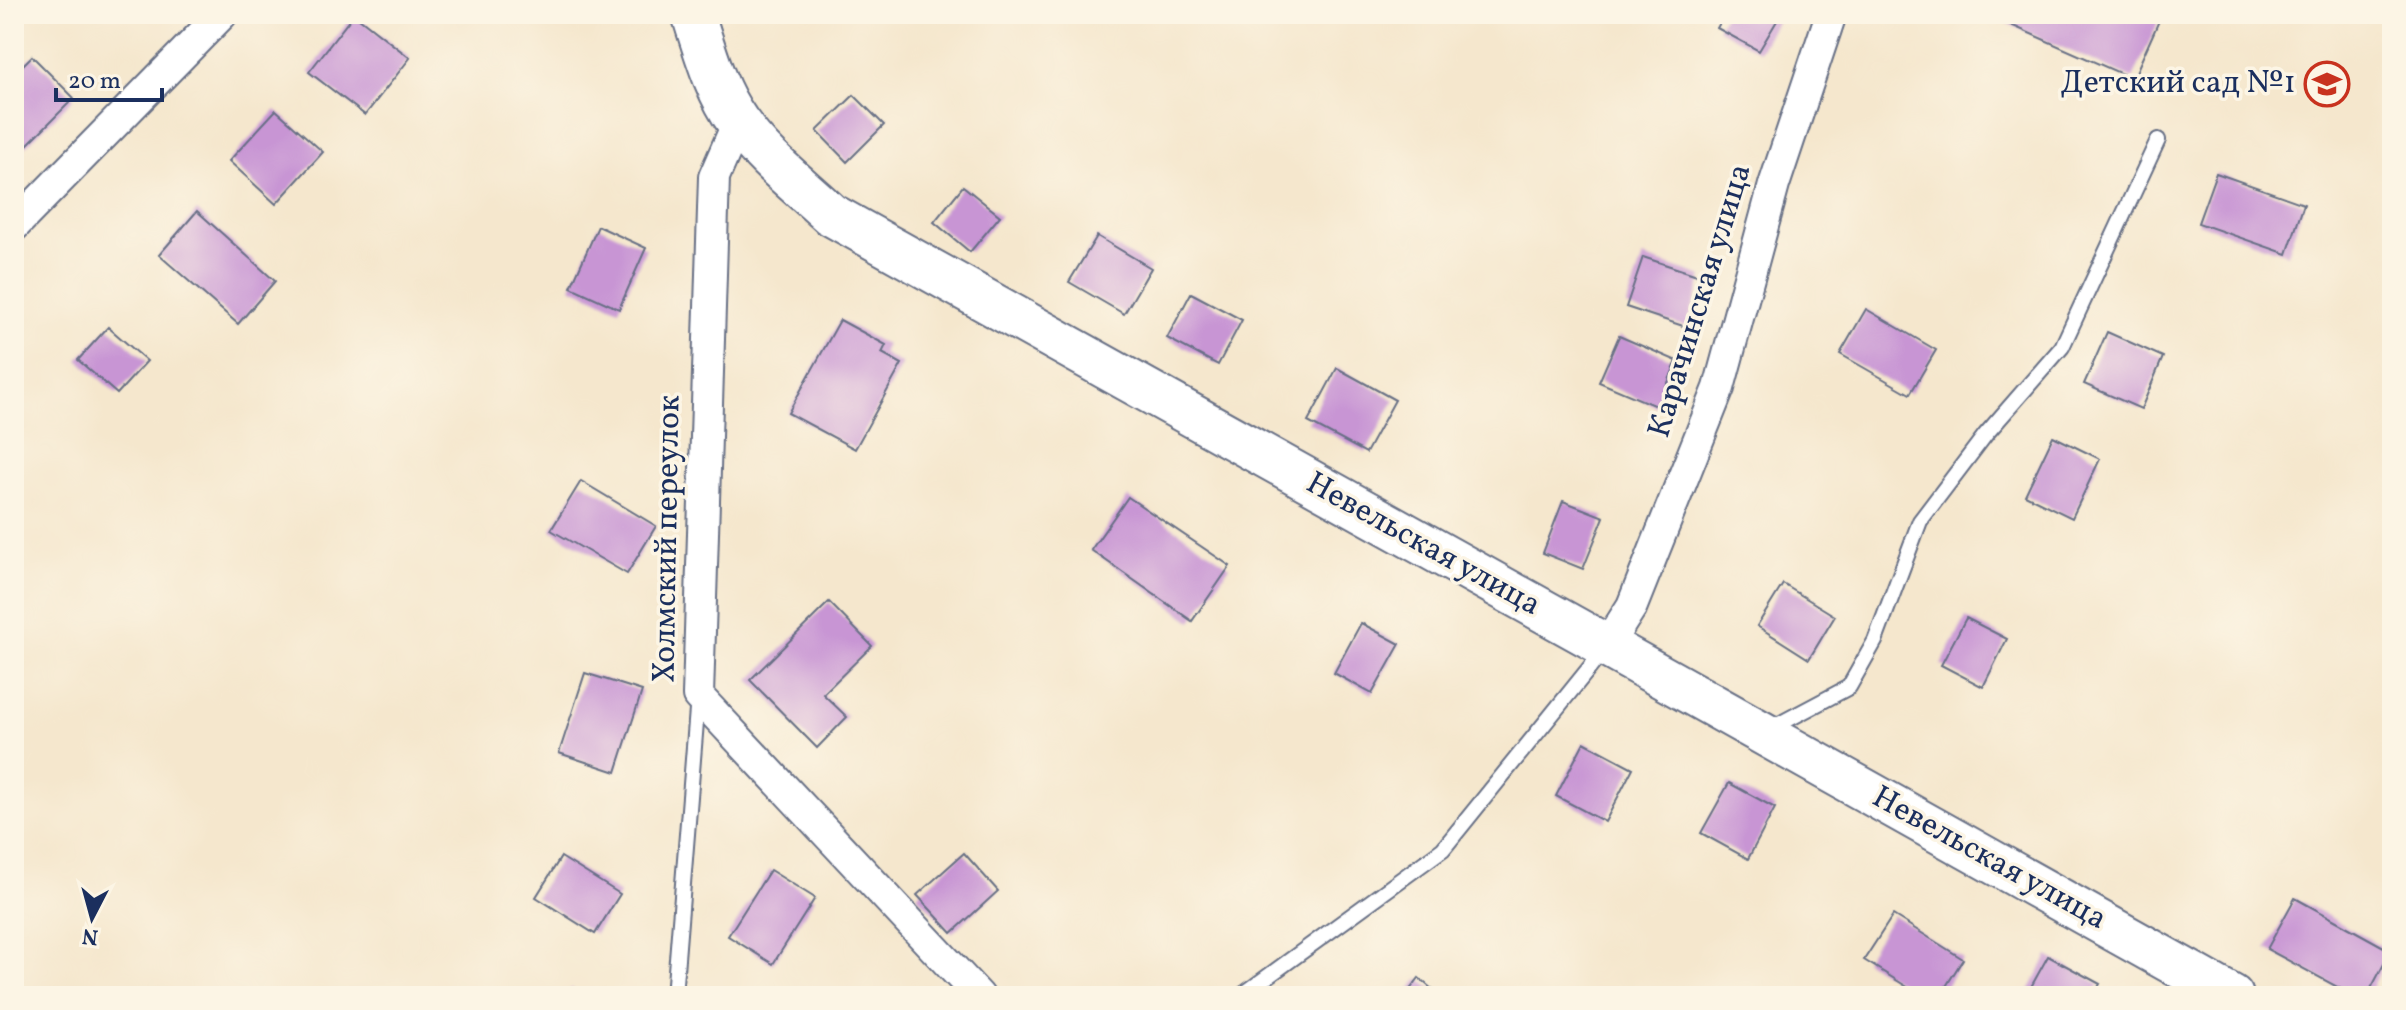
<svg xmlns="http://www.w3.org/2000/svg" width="2406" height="1010" font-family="Vollkorn,serif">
<rect width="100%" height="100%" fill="#fcf5e5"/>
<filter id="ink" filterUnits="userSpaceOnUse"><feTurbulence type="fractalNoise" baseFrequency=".0125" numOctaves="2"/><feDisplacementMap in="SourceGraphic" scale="16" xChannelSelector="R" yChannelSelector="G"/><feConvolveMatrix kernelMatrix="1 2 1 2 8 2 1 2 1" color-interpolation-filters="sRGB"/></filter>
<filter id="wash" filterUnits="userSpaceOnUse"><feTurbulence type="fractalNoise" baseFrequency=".006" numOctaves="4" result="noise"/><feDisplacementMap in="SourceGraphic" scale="32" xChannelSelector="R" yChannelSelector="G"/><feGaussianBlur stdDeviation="1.8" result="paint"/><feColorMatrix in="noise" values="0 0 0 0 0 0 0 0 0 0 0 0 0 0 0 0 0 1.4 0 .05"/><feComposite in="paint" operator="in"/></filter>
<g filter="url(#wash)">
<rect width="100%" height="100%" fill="#f5e7cd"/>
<g id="blocks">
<g fill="#c895d4">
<path d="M354,14L410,58L365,115L309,72Z"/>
<path d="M1725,14H1781L1759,51L1717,28Z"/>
<path d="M1986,14H2162L2133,79Z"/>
<path d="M32,56L74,98L14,158V74Z"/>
<path d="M854,95L884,125L847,162L817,131Z"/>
<path d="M276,110L323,152L276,204L229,161Z"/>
<path d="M2216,173L2304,204L2287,254L2198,223Z"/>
<path d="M963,186L1000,216L970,252L934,222Z"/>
<path d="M197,211L275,281L238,324L159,255Z"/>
<path d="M598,226L646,248L619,309L571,287Z"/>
<path d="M1097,236L1151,268L1124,314L1069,282Z"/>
<path d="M1643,257L1703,277L1686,327L1626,307Z"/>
<path d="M1191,293L1242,320L1218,365L1167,338Z"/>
<path d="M1866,309L1936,350L1910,394L1840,354Z"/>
<path d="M840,320L886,345L882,353L902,364L855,449L788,413Z"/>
<path d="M108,327L147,361L117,394L78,360Z"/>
<path d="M2107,332L2163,357L2141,409L2084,384Z"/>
<path d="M1619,336L1677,361L1658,407L1599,382Z"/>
<path d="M1337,368L1395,400L1366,453L1308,422Z"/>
<path d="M2053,436L2100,459L2072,518L2025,495Z"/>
<path d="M581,481L656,526L627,574L551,530Z"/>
<path d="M1128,497L1230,566L1192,621L1091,550Z"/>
<path d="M1563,501L1604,517L1583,569L1543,553Z"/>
<path d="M1783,584L1835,616L1809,659L1757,626Z"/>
<path d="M829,602L872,646L823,694L847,717L817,748L750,680Z"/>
<path d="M1966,618L2007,639L1983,687L1941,665Z"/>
<path d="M1361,623L1400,644L1372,694L1334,673Z"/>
<path d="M585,673L642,691L616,772L559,753Z"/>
<path d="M1584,742L1633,768L1605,822L1556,796Z"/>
<path d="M1729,783L1775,808L1748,859L1701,833Z"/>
<path d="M964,853L998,891L952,933L917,895Z"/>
<path d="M561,857L620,894L595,934L536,897Z"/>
<path d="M770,870L815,898L773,964L728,936Z"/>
<path d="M2295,898L2391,951L2367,996H2354L2267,949Z"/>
<path d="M1893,915L1963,959L1940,996H1922L1864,960Z"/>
<path d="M2048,956L2100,984L2093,996H2026Z"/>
<path d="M1419,978L1440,996H1405Z"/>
<path d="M571,988L584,996H566Z"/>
</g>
</g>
</g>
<g filter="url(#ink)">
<use href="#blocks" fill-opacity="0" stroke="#676f85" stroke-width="2"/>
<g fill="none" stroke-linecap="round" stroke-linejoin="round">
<g stroke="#676f85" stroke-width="18">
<g id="lane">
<path d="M1770,729L1849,687L1875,641L1920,521L1986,434L2062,347L2158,140"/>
<path d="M674,996L698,697"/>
<path d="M1241,996L1443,849L1604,650"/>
</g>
</g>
<g stroke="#676f85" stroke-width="34">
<g id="street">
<path d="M738,122L714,177L698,696L979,996"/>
<path d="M14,226L222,14"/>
<path d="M1606,647L1632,606L1719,388L1774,185L1831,14"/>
</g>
</g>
<g stroke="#676f85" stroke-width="46">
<path id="secondary" d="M693,14C705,51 715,90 738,122C762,157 799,185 830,214C1297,475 1766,733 2232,996"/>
</g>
<use href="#lane" stroke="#fff" stroke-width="14"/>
<use href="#street" stroke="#fff" stroke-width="30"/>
<use href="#secondary" stroke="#fff" stroke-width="42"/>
</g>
</g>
<defs>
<g id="school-ring" transform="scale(2.3)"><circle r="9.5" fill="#fcf5e5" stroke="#c8321e" stroke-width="1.5"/><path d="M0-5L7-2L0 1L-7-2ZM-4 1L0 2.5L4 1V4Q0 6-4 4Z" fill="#c8321e"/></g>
</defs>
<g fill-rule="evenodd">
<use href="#school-ring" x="2327" y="84"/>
</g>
<g text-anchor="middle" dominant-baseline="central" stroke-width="7" stroke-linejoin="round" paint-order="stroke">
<g font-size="32" fill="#1b2f5e" stroke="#fcf5e5" text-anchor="end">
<text x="2296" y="84">Детский сад №1</text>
</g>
<g font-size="32" fill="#1b2f5e" stroke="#fcf5e5">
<text transform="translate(1701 301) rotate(-73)">Карачинская улица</text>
<text transform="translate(668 539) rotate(-89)">Холмский переулок</text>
<text transform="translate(1423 545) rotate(29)">Невельская улица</text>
<text transform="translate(1989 859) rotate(29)">Невельская улица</text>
</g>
</g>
<rect width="2406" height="1010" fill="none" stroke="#fcf5e5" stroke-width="48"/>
<g transform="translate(92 918) rotate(186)" stroke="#fcf5e5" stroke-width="6" paint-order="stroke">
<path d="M0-6L14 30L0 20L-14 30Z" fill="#1b2f5e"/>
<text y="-12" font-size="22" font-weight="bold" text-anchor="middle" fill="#1b2f5e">N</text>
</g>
<path d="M56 88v12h106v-12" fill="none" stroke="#1b2f5e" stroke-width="4"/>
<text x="68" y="88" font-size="24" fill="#1b2f5e" stroke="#fcf5e5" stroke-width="6" paint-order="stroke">20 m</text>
</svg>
